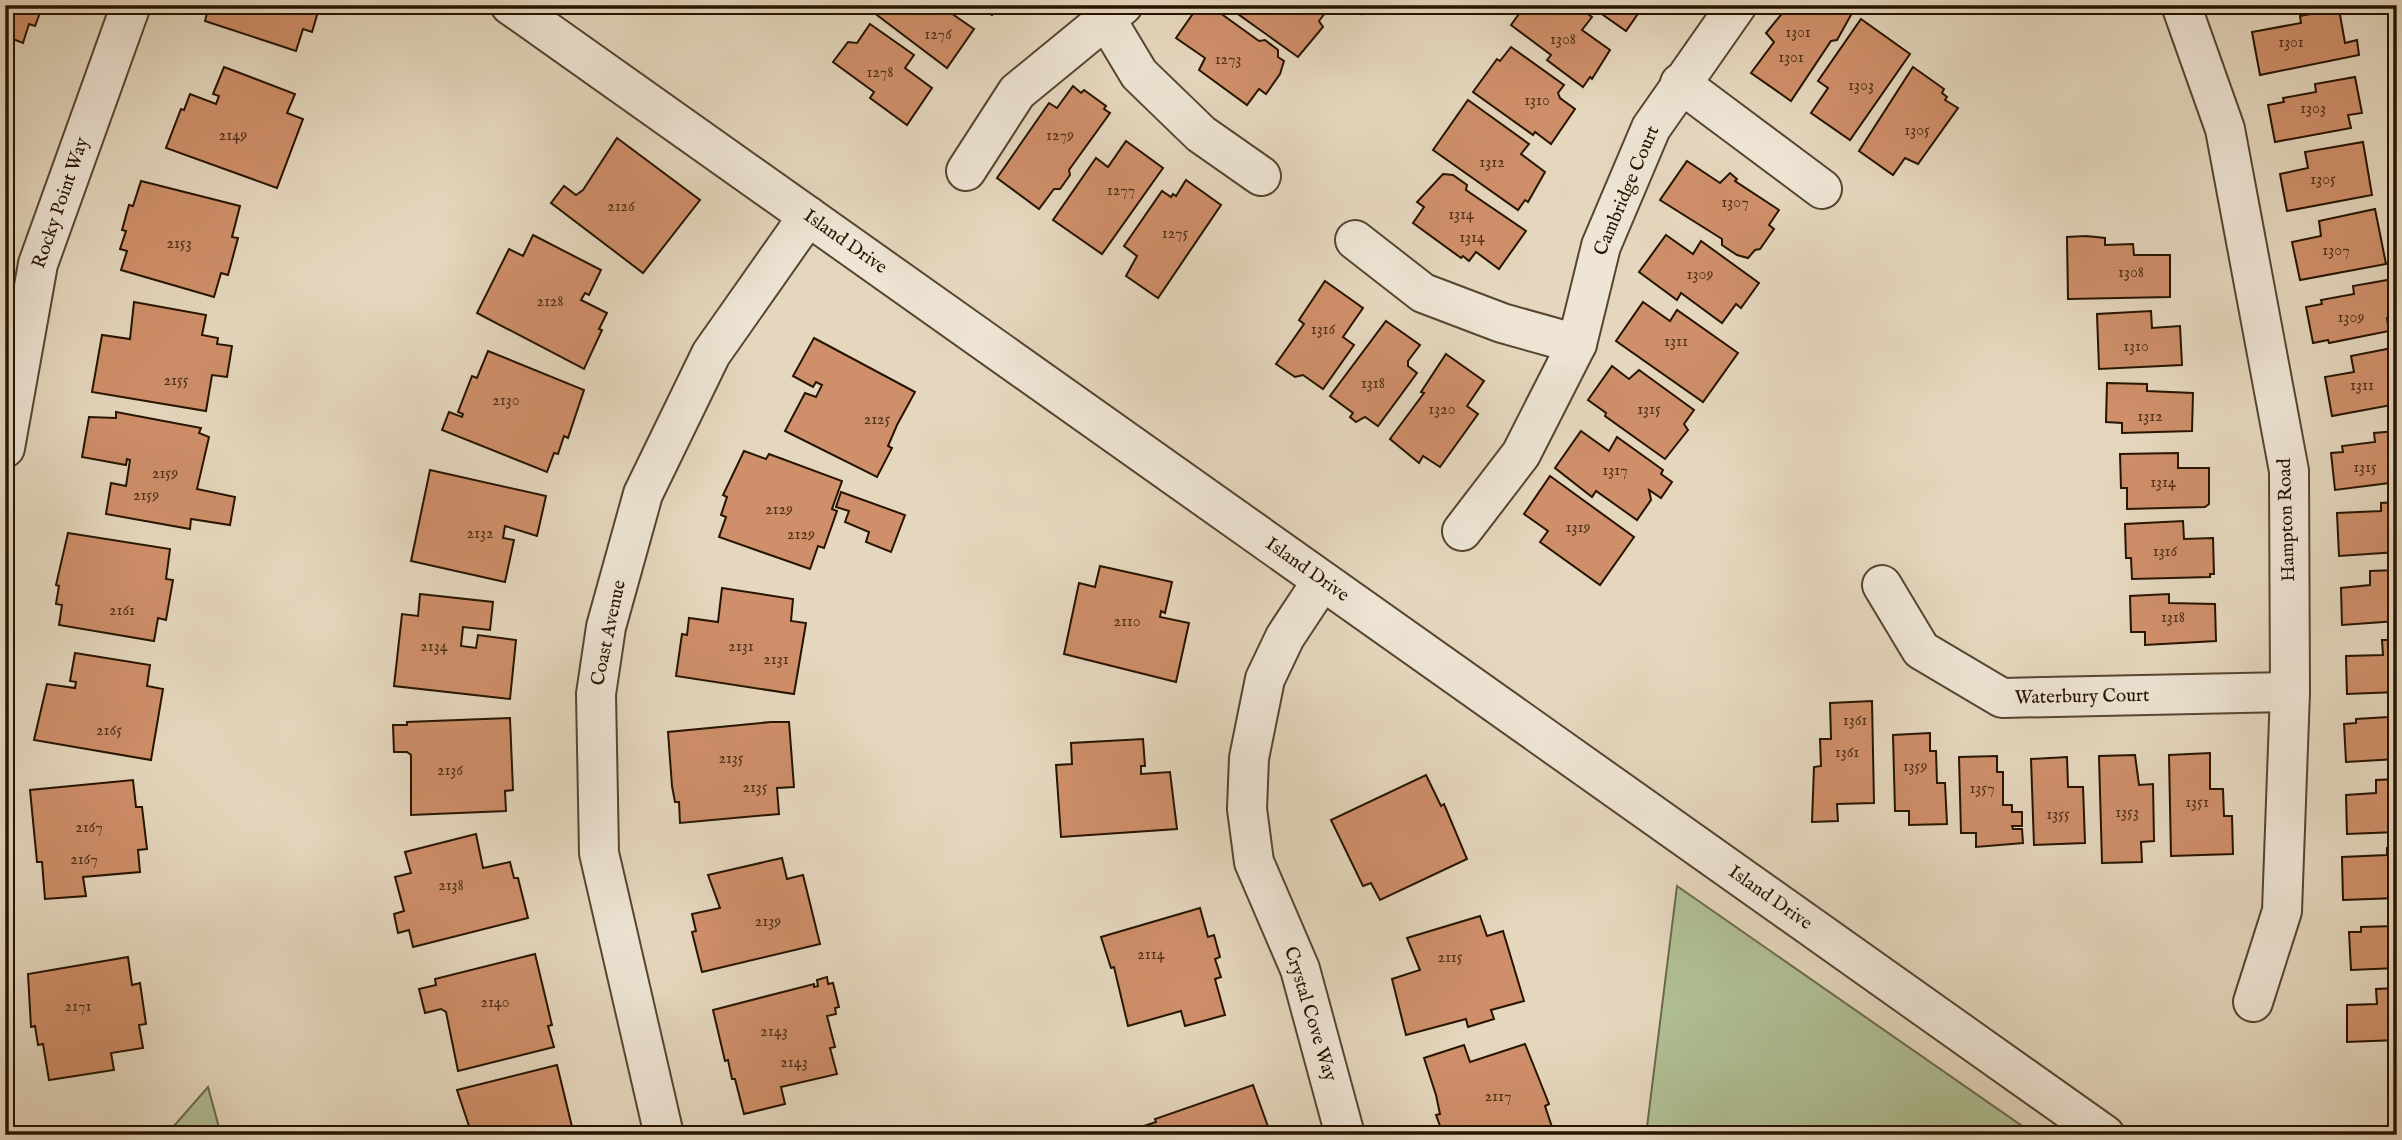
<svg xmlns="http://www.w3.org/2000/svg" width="2402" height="1140" font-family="'IM FELL English',serif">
<rect width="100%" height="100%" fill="#e5d7be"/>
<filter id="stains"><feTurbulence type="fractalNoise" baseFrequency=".00286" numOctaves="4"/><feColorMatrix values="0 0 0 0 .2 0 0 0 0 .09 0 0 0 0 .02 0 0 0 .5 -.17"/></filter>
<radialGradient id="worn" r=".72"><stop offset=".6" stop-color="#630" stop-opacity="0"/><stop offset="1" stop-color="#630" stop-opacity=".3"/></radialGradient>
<g fill="#b0bf95" stroke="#6b6a4a" stroke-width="2">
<path d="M1677,886L2035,1135H1646Z"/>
<path d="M208,1087L221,1135H166Z"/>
</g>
<g fill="#cf8f6a" stroke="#261400" stroke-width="2">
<path d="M5,5H43L35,26L29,24L23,43L5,36Z"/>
<path d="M209,5H320L312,32L303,29L296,51L205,21Z"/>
<path d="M957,5L951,13L974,29L947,68L865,6Z"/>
<path d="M978,5H999L992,15Z"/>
<path d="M1199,5H1209L1259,41L1265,40L1278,50V57L1284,61L1280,74L1266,94L1259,89L1247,105L1199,70L1205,58L1176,38Z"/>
<path d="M1232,5H1325L1329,8L1319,21L1323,27L1298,57L1238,14L1241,11Z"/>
<path d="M1350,5H1367L1361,14Z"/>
<path d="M1533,5H1575L1592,17L1582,30L1610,50L1592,79L1590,77L1583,87L1547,60L1551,55L1511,25L1524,7Z"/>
<path d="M1589,5H1644L1626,31Z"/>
<path d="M1789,5H1841L1851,15L1837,40L1831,41L1791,101L1751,73L1774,42L1766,33Z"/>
<path d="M2339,9L2345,43L2357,40L2359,55L2260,75L2252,32L2301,23L2300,16Z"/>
<path d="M1861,19L1910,54L1850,140L1811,113L1828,88L1818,81Z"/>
<path d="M870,24L914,55L905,68L932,88L907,125L870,98L874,92L833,62L848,42L857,43Z"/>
<path d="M1511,47L1564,85L1558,93L1560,98L1575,109L1551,144L1535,132L1533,135L1473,92L1497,59L1500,61Z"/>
<path d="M224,67L295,94L287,113L303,119L277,188L166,148L181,109L184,110L190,94L216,104L219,96L213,94Z"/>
<path d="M1913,67L1944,89L1942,93L1947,97L1945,100L1958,108L1918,164L1905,158L1893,175L1859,151Z"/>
<path d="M2355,77L2362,113L2348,115L2351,128L2275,142L2268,105L2284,102L2283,98L2316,92L2315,84Z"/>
<path d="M1073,86L1081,93L1084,90L1106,106L1104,109L1110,113L1069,170L1070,175L1060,189H1054L1039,209L997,178L1049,103L1057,108Z"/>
<path d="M1468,100L1529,144L1521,154L1545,172L1528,202L1525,200L1518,210L1433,150Z"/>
<path d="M617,138L700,200L643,273L551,203L564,186L576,195L583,190Z"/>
<path d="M1126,141L1163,168L1102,254L1053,220L1096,158L1108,167Z"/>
<path d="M2363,142L2372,195L2287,211L2280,174L2308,168L2305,152Z"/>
<path d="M1687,161L1720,183L1730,173L1737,179L1735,181L1779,210L1769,225L1774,229L1760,249L1755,250L1748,258L1737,255L1722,245V239L1660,200Z"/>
<path d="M1443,174L1453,175L1467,185L1466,190L1526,231L1499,269L1476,252L1469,261L1463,256L1461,258L1413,223L1424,207L1417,202Z"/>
<path d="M1186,180L1221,205L1158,298L1126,276L1137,256L1124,246L1162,191L1171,197L1173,194L1176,196Z"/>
<path d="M141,181L240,206L232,237L238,238L228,275L221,273L214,297L121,270L127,251L120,249L126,231L122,230L129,205L133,206Z"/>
<path d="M2375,209L2386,264L2300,280L2292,242L2321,236L2319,221Z"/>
<path d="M533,235L601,270L589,295L585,293L581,300L607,313L599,329L602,330L584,369L477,313L509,249L523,256Z"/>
<path d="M1666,235L1693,254L1701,241L1759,283L1741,308L1736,304L1722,323L1681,293L1677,300L1639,272Z"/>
<path d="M2086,236L2105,238V245L2133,244L2134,255H2170V297L2068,299L2067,237Z"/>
<path d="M2393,279L2397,316L2387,318L2389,331L2329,343L2328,340L2313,343L2306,307L2322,304L2321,300L2354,294L2353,286Z"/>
<path d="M1325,281L1363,308L1343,337L1354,345L1323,389L1303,375L1295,377L1276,364L1304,324L1299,320Z"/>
<path d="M134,302L206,315L202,335L218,338L217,344L232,346L227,377L212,375L206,411L92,392L102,335L130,339Z"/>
<path d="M1643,302L1670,321L1677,310L1738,353L1703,402L1616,341Z"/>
<path d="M2151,311L2152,328L2180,326L2182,365L2099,369L2097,314Z"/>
<path d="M1386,321L1420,345L1408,361V366L1417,373L1378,426L1365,417L1356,422L1350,417L1353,413L1330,396Z"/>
<path d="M814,338L915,392L897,425L888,446L892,448L877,477L785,431L805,393L816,397L822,385L816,382L813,387L793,376Z"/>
<path d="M2397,347V404L2332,416L2325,377L2354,372L2351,356Z"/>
<path d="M488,351L584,390L568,438L564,436L558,454L554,453L547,472L442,430L449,412L462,417L463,414L458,412L472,376L477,378Z"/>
<path d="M1446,354L1484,381L1467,406L1478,414L1440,467L1423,456L1419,463L1390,439L1424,393L1421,392Z"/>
<path d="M1612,366L1629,379L1639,370L1694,410L1684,424L1688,430L1665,459L1605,416L1606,413L1588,400Z"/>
<path d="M2107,383L2147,384V391L2193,393L2192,431L2122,433V423L2106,422Z"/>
<path d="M116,412L201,428L199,433L209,437L197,489L235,497L230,525L191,519L190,529L106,514L111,483L126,486L130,460L127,459L126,465L82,457L89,417L116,418Z"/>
<path d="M1581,431L1609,451L1617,437L1663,470L1661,474L1672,482L1661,498L1649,490L1651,500L1637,520L1596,491L1592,497L1555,468Z"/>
<path d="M2397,431V482L2335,490L2331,453L2343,452L2342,446L2375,442L2374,433Z"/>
<path d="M744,451L766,459L769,454L842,481L832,509L837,511L824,548L818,546L810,569L719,537L726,517L721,515L727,497L723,495Z"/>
<path d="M2178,453V468H2209V504L2205,507L2127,509V488H2121L2120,454Z"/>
<path d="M430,470L546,496L537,536L505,526L503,538L514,540L505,582L411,561Z"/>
<path d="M1550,476L1634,537L1600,585L1540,542L1548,531L1524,514Z"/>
<path d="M841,492L905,515L891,552L866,542L869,532L845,522L849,511L836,507Z"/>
<path d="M2397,502V552L2339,556L2337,513L2381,511V503Z"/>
<path d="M2183,521L2184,539L2213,538L2214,574H2210V577L2132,579L2131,558H2126L2125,524Z"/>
<path d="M68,533L170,549L166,579L173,580L166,620L158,618L154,641L59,625L62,605L56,604L59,586L56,585Z"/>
<path d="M1100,566L1172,582L1165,613L1161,611L1160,617L1189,623L1176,682L1064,654L1079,583L1095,587Z"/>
<path d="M2397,570V621L2342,625L2341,588L2370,585V571Z"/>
<path d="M722,588L793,599L791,621L806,623L794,694L676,676L682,634L687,635L689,618L718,622Z"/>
<path d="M420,594L493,602L490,630L463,627L461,646L476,648L478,635L516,640L510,699L394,686L402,614L418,616Z"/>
<path d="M2169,594V603L2215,604L2216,641L2145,645V632H2131L2130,596Z"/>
<path d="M2382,640H2397V692L2347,694L2346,656L2383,655Z"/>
<path d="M75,653L150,665L147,686L163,689L151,760L34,740L47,684L75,688L76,682L70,681Z"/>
<path d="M1872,701L1874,803L1837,804L1838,821L1812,822L1814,767L1821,766L1820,739H1831L1830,703Z"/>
<path d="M2388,709H2397V759L2346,762L2344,724L2356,723V719L2388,717Z"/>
<path d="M510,718L513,790L505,791L506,811L411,815V755L407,752H394L393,725H407V722Z"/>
<path d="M771,722H789L794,787L777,788L779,814L680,823L679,802H675L672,786L668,732Z"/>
<path d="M1930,733V751H1936L1937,783H1945L1947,824L1909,825V811H1895L1893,735Z"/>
<path d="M1143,739L1145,766H1141V774L1170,772L1177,829L1061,837L1056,765L1072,764L1071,743Z"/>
<path d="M2210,753V789H2223L2224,816H2232L2233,854L2171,856L2169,755Z"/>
<path d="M2135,755L2139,785L2153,784L2154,841L2141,842L2142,862L2102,863L2099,756Z"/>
<path d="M1997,756V772H2003V805H2012V812H2022V826H2012L2013,829H2022L2023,843L1976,847V833H1961L1959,757Z"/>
<path d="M2067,757L2068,787H2083L2085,843L2034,845L2031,759Z"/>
<path d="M1426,775L1441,806L1444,804L1467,859L1380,900L1371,883L1363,886L1331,820Z"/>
<path d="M2397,779V832L2347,834L2346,795L2376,793V780Z"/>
<path d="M133,780L136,807H142L147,849L138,850L140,872L83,877L86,896L45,899L42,862H37L30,790Z"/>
<path d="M476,834L483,868L510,862L514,878H518L528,918L413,947L409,930L398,933L394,914L404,911L395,877L411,873L405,852Z"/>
<path d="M2387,848H2397V898L2343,900L2342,857L2387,855Z"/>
<path d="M782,858L787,879L803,875L820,944L702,972L692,932L696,931L692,914L720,908L708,875Z"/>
<path d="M1200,908L1208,937L1214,935L1220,957L1215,959L1221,977L1215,979L1225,1015L1185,1026L1181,1011L1128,1026L1114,967L1111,968L1101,937Z"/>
<path d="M1480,916L1487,936L1503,931L1524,1001L1491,1010L1494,1019L1468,1027L1466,1019L1406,1035L1392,979L1420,970L1407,938Z"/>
<path d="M2394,918H2397V968L2351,970L2349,932H2361V927L2395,926Z"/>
<path d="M535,954L552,1025L548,1026L554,1047L458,1071L446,1012L441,1009L425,1013L419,989L436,985L435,979Z"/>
<path d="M128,957L132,985L140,983L146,1024L139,1025L143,1048L111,1053L114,1070L49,1080L43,1044L38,1045L35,1026L31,1027L28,974Z"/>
<path d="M827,977L828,984L833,983L839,1007L835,1008L836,1014L827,1016L835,1047L830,1048L837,1074L781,1087L785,1104L744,1114L735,1079H732L728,1060L725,1061L713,1010L814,984V987L818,986L817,980Z"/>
<path d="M2397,988V1040L2347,1042V1005L2377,1004L2376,989Z"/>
<path d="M1525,1044L1549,1104L1545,1106L1554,1133L1443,1134L1436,1115L1440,1114L1436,1095L1424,1058L1464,1045L1470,1062Z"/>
<path d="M557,1065L574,1135H472L457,1090Z"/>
<path d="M1253,1085L1271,1135H1137L1135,1129L1156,1122L1155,1119Z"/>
</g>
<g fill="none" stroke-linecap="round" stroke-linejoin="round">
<g stroke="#564530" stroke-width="42">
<g id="minor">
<path d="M510,5L2105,1135"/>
<path d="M2181,5L2225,129L2289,471L2290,692L2282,911L2253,1002"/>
<path d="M1106,19L1139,74L1201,134L1261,176"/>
<path d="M1680,83L1822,189"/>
<path d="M966,171L1017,92L1123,5"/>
<path d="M1355,240L1423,293L1502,323L1577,344"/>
<path d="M5,448L38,264L131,5"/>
<path d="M1462,531L1521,454L1577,344L1601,246L1651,128L1737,5"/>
<path d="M1322,581L1285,637L1265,679L1249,758L1247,809L1254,862L1300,969L1345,1135"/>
<path d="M1882,585L1921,650L2002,698L2290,692"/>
<path d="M664,1135L599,853L596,694L606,627L643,494L711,354L808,216"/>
</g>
</g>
<use href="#minor" stroke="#eee5d5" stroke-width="38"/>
</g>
<g text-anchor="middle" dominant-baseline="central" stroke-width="5" stroke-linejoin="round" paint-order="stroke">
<g font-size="16" fill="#50331a">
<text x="1798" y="33">1301</text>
<text x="938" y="35">1276</text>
<text x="1563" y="40">1308</text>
<text x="2291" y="43">1301</text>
<text x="1791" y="58">1301</text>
<text x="1228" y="60">1273</text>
<text x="880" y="73">1278</text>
<text x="1861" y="86">1303</text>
<text x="1537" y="101">1310</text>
<text x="2313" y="109">1303</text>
<text x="1917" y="131">1305</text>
<text x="233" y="136">2149</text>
<text x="1060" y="136">1279</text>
<text x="1492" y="163">1312</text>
<text x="2323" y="180">1305</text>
<text x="1121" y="191">1277</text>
<text x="1735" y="203">1307</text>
<text x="621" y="207">2126</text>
<text x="1461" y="215">1314</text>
<text x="1175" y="234">1275</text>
<text x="1472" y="238">1314</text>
<text x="179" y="244">2153</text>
<text x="2336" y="251">1307</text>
<text x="2131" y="273">1308</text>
<text x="1700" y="275">1309</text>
<text x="550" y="302">2128</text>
<text x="2351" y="318">1309</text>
<text x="1323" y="330">1316</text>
<text x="1676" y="342">1311</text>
<text x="2136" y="347">1310</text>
<text x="176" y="381">2155</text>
<text x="1373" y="384">1318</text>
<text x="2362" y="386">1311</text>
<text x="506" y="401">2130</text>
<text x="1442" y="410">1320</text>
<text x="1649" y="410">1315</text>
<text x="2150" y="417">1312</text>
<text x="877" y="420">2125</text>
<text x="2365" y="468">1315</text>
<text x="1615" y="471">1317</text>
<text x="165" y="474">2159</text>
<text x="2163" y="483">1314</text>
<text x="146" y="496">2159</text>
<text x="779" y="510">2129</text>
<text x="1578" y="528">1319</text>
<text x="480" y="534">2132</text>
<text x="801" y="535">2129</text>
<text x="2165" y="552">1316</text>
<text x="122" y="611">2161</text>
<text x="2173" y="618">1318</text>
<text x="1127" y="622">2110</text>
<text x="434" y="647">2134</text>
<text x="741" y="647">2131</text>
<text x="776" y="660">2131</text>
<text x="1855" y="721">1361</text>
<text x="109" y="731">2165</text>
<text x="1847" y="753">1361</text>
<text x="731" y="759">2135</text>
<text x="1915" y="767">1359</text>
<text x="450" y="771">2136</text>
<text x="755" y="788">2135</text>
<text x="1982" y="789">1357</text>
<text x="2197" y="803">1351</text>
<text x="2127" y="813">1353</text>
<text x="2058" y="815">1355</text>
<text x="89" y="828">2167</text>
<text x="84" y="860">2167</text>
<text x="451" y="886">2138</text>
<text x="768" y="922">2139</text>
<text x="1151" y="955">2114</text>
<text x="1450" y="958">2115</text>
<text x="495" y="1003">2140</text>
<text x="78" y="1007">2171</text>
<text x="774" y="1032">2143</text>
<text x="794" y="1063">2143</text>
<text x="1498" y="1097">2117</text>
</g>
<g font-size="19" fill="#261400" stroke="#eee5d5">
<text transform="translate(1627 191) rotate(-67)">Cambridge Court</text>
<text transform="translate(61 203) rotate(-71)">Rocky Point Way</text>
<text transform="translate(845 242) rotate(35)">Island Drive</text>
<text transform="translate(2287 520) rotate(-92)">Hampton Road</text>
<text transform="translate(1307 570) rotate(35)">Island Drive</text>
<text transform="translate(609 633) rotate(-78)">Coast Avenue</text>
<text transform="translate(2082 697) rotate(-1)">Waterbury Court</text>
<text transform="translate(1770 898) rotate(35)">Island Drive</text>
<text transform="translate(1310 1014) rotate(73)">Crystal Cove Way</text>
</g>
</g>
<rect width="2402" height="1140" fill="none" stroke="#e5d7be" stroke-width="28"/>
<rect x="7" y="7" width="2388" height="1126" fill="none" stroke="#261400" stroke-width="3.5"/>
<rect x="14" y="14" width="2374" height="1112" fill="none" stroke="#261400" stroke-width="2"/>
<rect width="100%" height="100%" filter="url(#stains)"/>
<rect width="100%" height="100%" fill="url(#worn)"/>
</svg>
